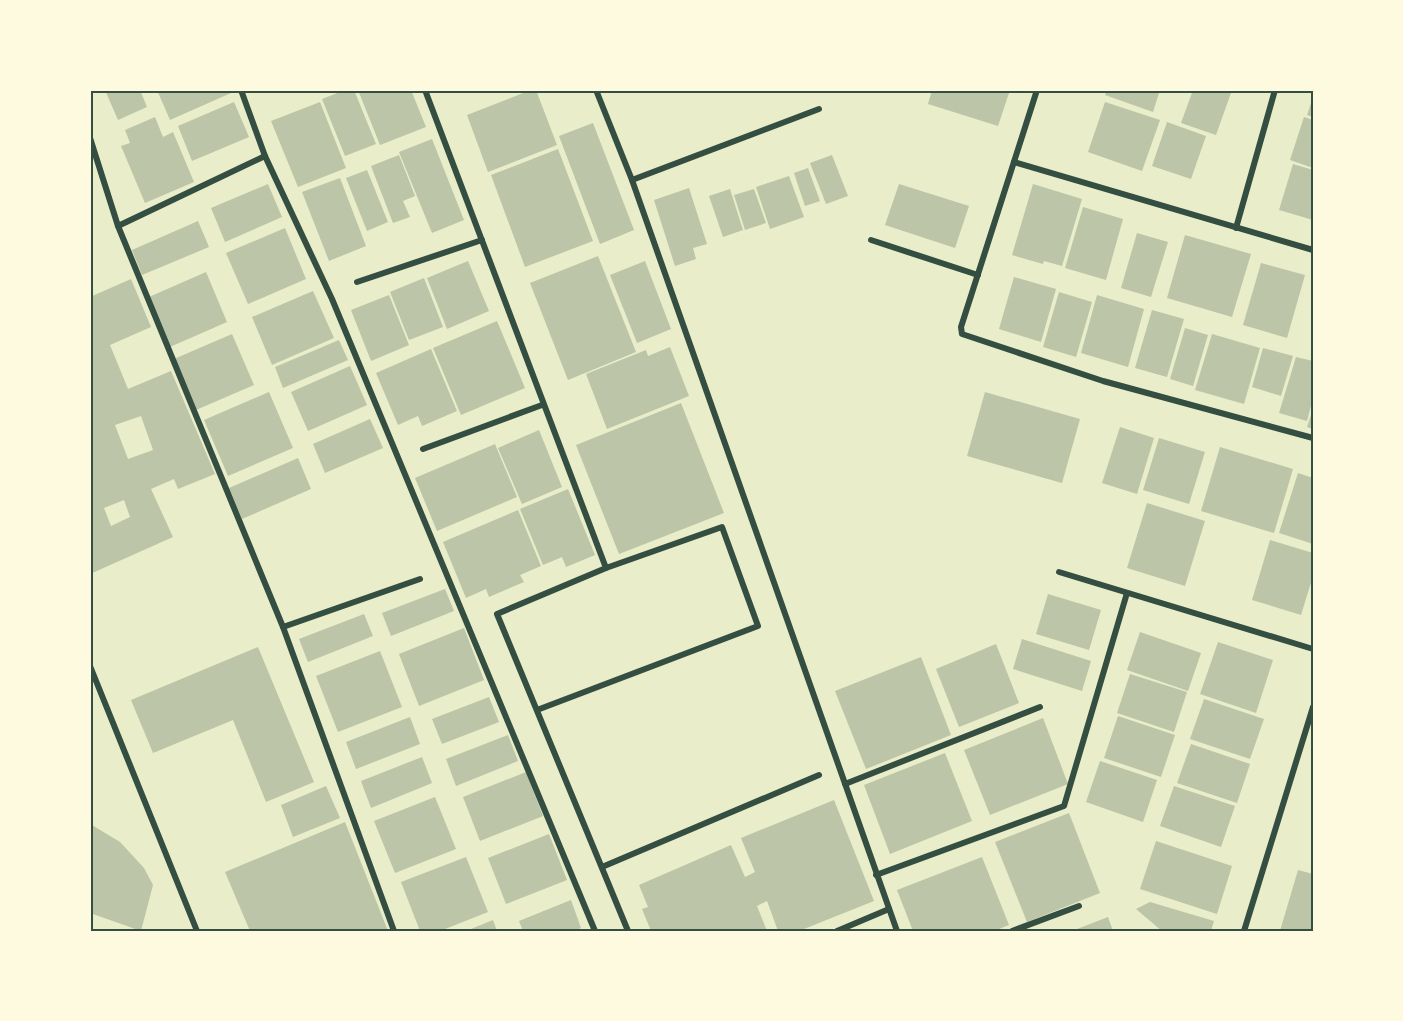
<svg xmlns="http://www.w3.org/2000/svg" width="1403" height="1021" font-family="Commissioner,sans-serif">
<rect width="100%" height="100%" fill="#e9edc9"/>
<g fill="#bcc5a7" fill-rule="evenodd">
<path d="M105,90H140L147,107L118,120Z"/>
<path d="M157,90H229L231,93L170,120Z"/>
<path d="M345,90H354L376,144L345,156L322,99Z"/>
<path d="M358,90H411L426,127L380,145Z"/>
<path d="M531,90H536L557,145L488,172L467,115Z"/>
<path d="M932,90H1010L998,126L928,104Z"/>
<path d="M1107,90H1160L1153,112L1105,95Z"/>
<path d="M1193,90H1232L1216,135L1181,123Z"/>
<path d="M1313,97V117L1307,115Z"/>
<path d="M234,102L249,137L192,161L178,126Z"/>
<path d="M320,102L346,168L298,187L271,121Z"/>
<path d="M1105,102L1160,120L1142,171L1088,152Z"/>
<path d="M155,117L163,137L173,132L194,182L145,203L121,146L130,143L125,130Z"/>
<path d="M1304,117L1313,120V168L1290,160Z"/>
<path d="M1167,122L1206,136L1191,179L1152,166Z"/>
<path d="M593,123L634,230L600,244L559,136Z"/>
<path d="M432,139L464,220L432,233L399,152Z"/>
<path d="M558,149L593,241L525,267L491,175Z"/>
<path d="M399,155L415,196L403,201L410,217L393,223L371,166Z"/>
<path d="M832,155L848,196L826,204L810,163Z"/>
<path d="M1293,164L1313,170V220L1279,210Z"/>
<path d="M808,168L820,201L805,206L794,173Z"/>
<path d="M367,170L388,222L367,231L346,178Z"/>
<path d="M789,176L804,217L770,229L756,187Z"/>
<path d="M340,178L366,246L329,261L302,192Z"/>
<path d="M268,184L282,217L225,242L211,208Z"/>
<path d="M899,184L969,206L955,248L885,225Z"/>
<path d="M1033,184L1082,199L1062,266L1044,261L1043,264L1012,255Z"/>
<path d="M689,188L707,244L693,248L696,259L675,266L654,200Z"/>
<path d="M730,189L743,230L723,237L709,196Z"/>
<path d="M754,189L766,223L745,230L734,195Z"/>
<path d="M1083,207L1123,219L1106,280L1065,268Z"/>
<path d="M198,221L209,247L142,275L132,250Z"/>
<path d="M285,228L306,279L248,304L226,253Z"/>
<path d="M1137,233L1168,242L1151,297L1121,288Z"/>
<path d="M1185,235L1251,254L1232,317L1167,298Z"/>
<path d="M598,256L636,352L568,380L530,283Z"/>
<path d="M468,261L489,311L447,329L427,278Z"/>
<path d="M645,261L671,329L637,343L610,275Z"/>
<path d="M1261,263L1305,275L1287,338L1243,325Z"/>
<path d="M206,272L227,322L170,347L149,297Z"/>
<path d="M1014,277L1056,289L1041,342L999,329Z"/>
<path d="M424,278L443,327L409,340L390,292Z"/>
<path d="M131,279L151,327L110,345L128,389L171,371L215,474L178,489L174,479L151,489L173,537L90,574V297ZM141,416L153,450L128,459L115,425ZM124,500L130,517L111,526L104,508Z"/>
<path d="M313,291L334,338L272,365L252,317Z"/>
<path d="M1059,292L1092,302L1076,357L1043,347Z"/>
<path d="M389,295L409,345L371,361L351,310Z"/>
<path d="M1097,295L1144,309L1128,367L1081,353Z"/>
<path d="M1152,310L1184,319L1167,377L1135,368Z"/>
<path d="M497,321L525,388L461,415L433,348Z"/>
<path d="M1185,328L1208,335L1193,386L1170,379Z"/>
<path d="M232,334L254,385L196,410L174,359Z"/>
<path d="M1212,334L1260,348L1244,404L1195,390Z"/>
<path d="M339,340L348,360L283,388L275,367Z"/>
<path d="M670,347L689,396L607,429L586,374L646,350L648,356Z"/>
<path d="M1263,348L1293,356L1281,396L1252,387Z"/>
<path d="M431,349L457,411L422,426L418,416L398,425L376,373Z"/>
<path d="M1296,357L1313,361V398L1307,421L1279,413Z"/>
<path d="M350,366L367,405L308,431L291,392Z"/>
<path d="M269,392L293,448L228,476L204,420Z"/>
<path d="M985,392L1080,419L1062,483L967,456Z"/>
<path d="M681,403L724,513L619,554L576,445Z"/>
<path d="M1313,409V429L1307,427Z"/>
<path d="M370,419L383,448L325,473L313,444Z"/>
<path d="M1120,427L1154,438L1137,494L1102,483Z"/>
<path d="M539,430L562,487L522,504L498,448Z"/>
<path d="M1159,438L1205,452L1189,504L1143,490Z"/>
<path d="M495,444L517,497L437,531L415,478Z"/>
<path d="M1220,447L1293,469L1274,533L1201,511Z"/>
<path d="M298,458L311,489L242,519L229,488Z"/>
<path d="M1298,473L1313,478V544L1279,533Z"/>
<path d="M568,489L595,555L566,567L562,557L543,565L520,509Z"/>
<path d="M1147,503L1205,521L1185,586L1127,568Z"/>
<path d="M518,510L541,566L520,575L524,582L489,597L486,589L466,598L443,542Z"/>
<path d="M1270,540L1313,553V576L1301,615L1252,600Z"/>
<path d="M445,589L454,611L391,636L382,613Z"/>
<path d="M1048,594L1101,610L1089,650L1036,634Z"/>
<path d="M364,614L373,636L308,662L299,639Z"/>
<path d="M464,628L484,680L419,706L399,654Z"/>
<path d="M1140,632L1201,653L1188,691L1127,670Z"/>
<path d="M1022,639L1091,661L1082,691L1013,669Z"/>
<path d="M1218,642L1273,660L1256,713L1200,694Z"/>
<path d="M996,644L1019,703L959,727L936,669Z"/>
<path d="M258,647L314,782L266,802L233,720L153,753L131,700Z"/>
<path d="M380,651L402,707L338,732L316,676Z"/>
<path d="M921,657L951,735L866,769L835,691Z"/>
<path d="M1130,674L1187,692L1174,732L1117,713Z"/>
<path d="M489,697L499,722L442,744L432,719Z"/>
<path d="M1204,699L1264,719L1250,759L1190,739Z"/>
<path d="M1118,716L1175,735L1161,777L1104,758Z"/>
<path d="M410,717L420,744L356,769L346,742Z"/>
<path d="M1043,718L1068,784L990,815L964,750Z"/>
<path d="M508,735L518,761L456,786L446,759Z"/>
<path d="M1191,744L1250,764L1237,803L1177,783Z"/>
<path d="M945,753L972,821L890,854L864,785Z"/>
<path d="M422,757L432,783L371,808L361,781Z"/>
<path d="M1100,761L1157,780L1143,822L1086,802Z"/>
<path d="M526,772L543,816L480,841L463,797Z"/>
<path d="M326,786L340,818L293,837L281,805Z"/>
<path d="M1174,786L1235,806L1221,847L1160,826Z"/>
<path d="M435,797L456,849L395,873L374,821Z"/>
<path d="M834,800L874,901L799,931H778L767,901L757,906L767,931H651L642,909L648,907L639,885L731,845L745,877L755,872L741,838Z"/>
<path d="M1069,813L1100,893L1027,922L995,842Z"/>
<path d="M345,822L388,931H250L225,872Z"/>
<path d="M92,825L120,842L144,868L153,885L141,931L90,913V832Z"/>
<path d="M549,834L567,880L506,904L488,858Z"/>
<path d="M1156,841L1232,866L1217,914L1140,889Z"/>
<path d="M466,857L488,912L440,931H420L401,882Z"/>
<path d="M982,857L1009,925L994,931H913L897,890Z"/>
<path d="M1298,870L1313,874V931H1280Z"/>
<path d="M571,900L581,928L573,931H523L519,921Z"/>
<path d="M1150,902L1214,921L1211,931H1162L1136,909Z"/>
<path d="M1108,917L1113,931H1072Z"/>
<path d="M493,920L497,931H466Z"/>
</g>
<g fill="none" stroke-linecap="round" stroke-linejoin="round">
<g stroke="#344e41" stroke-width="6">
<path d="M241,90L265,156L332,299L595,931"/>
<path d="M425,90L606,568"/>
<path d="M596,90L632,180L897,931"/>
<path d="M1037,90L961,327L962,334L1103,381L1313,438"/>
<path d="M90,138L118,226L283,627L394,931"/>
<path d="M1014,162L1313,250"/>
<path d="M632,180L819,109"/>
<path d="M118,226L265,156"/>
<path d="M1236,228L1275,90"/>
<path d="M871,240L978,275"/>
<path d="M357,282L482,240"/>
<path d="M423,449L542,405"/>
<path d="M1059,572L1313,649"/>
<path d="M283,627L420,579"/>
<path d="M90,666L197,931"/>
<path d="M537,710L758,626L722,527L606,568L497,614L628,931"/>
<path d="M845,784L1040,707"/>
<path d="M602,867L819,775"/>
<path d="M876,875L1064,806L1127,593"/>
<path d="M837,931L889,909"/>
<path d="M1012,931L1079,906"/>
<path d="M1244,931L1313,707"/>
</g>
</g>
<rect width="1403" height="1021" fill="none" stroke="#fefae0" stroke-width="183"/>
<rect x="92" y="92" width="1220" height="838" fill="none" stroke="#344e41" stroke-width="2"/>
</svg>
